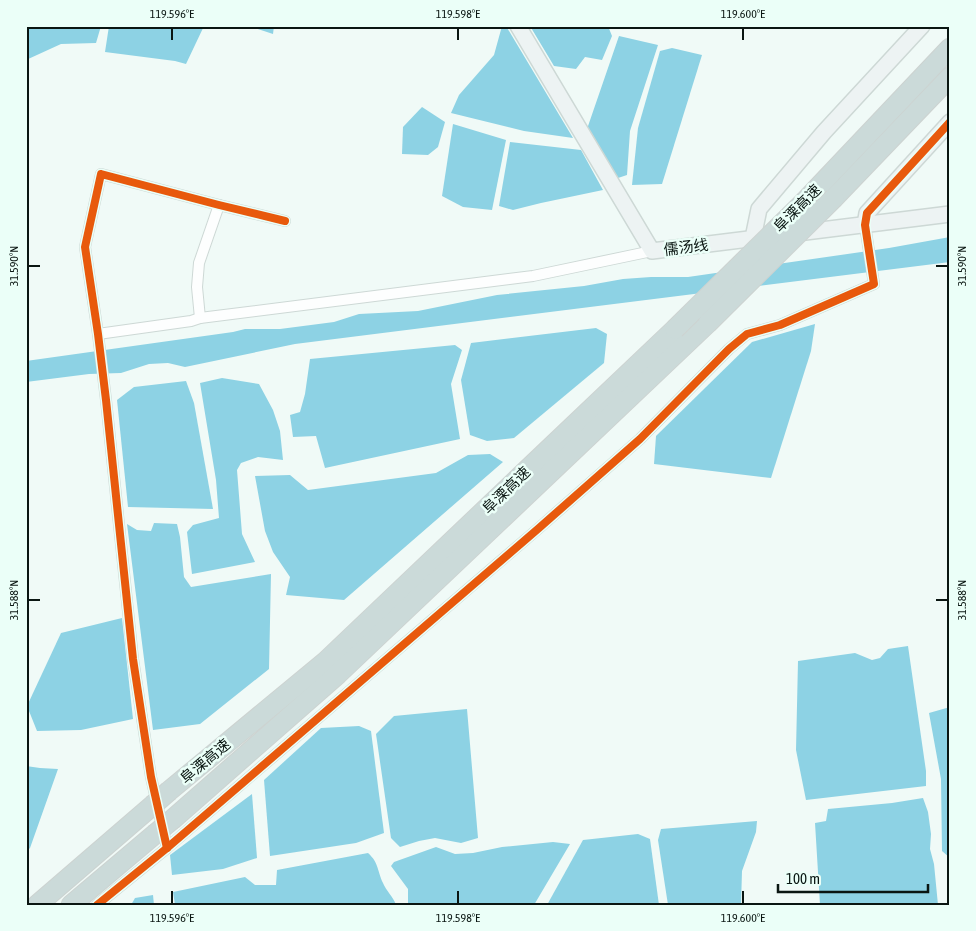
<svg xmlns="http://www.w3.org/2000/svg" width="976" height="931" font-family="'Asap Condensed','Noto Sans SC',sans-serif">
<rect width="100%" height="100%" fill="#f0faf7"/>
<g fill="#8dd2e4">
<path d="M26,26H101L96,43L61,44L26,60Z"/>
<path d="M109,26H204L186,64L175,61L105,52Z"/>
<path d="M249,26H274L273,34Z"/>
<path d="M502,26H506L573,138L524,131L451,113L459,95L494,55Z"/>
<path d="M530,26H608L612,36L602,60L585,57L576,69L554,66Z"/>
<path d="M619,36L658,45L630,131L627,175L615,179L587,129Z"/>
<path d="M672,48L702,55L662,184L632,185L638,128L660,51Z"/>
<path d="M422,107L445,122L438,147L428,155L402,154L403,127Z"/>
<path d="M453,124L506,140L492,210L463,207L442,196Z"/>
<path d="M510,142L581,150L603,190L541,203L513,210L499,206Z"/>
<path d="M950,237V262L295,344L185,367L168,363L149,364L121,373L89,374L26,382V361L233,332L245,329H280L334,322L359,314L418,311L497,295L584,286L623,279L651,277H688L889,248Z"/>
<path d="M815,324L811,351L771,478L654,464L656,436L752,342Z"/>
<path d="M596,328L607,334L604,363L514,438L487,441L470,435L461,380L471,343Z"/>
<path d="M455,345L462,350L451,384L460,439L325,468L316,436L293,437L290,415L300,412L305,394L310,359Z"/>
<path d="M222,378L259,384L273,410L280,431L283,460L258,457L241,463L237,470L242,534L255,562L192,574L187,532L193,525L219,518L216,480L200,383Z"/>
<path d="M186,381L194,403L213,509L128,507L117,400L134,387Z"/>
<path d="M490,454L503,462L344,600L286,595L290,577L273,552L265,531L255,476L290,475L308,490L436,473L468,455Z"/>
<path d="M154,523L177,524L180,537L184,577L191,587L271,574L269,669L200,724L153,730L127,524L137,530L151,531Z"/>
<path d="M122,618L133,719L81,730L37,731L27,706L61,633Z"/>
<path d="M908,646L926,771V786L806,800L796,750L798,661L855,653L872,660L880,658L888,649Z"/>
<path d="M950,707V858L942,851L941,779L929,713Z"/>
<path d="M467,709L478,838L461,843L435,838L419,841L400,847L391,838L376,734L394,716Z"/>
<path d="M359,726L371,731L384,833L356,843L270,856L264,780L321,728Z"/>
<path d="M26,766L40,768L58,769L30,848L26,852Z"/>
<path d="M252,794L257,858L223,869L172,875L170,855Z"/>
<path d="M923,798L928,812L931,834L930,849L934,864L938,905H820L815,823L826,821L828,809L892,803Z"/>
<path d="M757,821L756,832L742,871L741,905H668L658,840L661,829Z"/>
<path d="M638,834L650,839L659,905H547L583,840Z"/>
<path d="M553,842L570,844L534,905H408V889L391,866L394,862L436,847L455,854L473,853L502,847Z"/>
<path d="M368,853C379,863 377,870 383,883C386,891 393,896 396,905H175L173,892L245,877L255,885H276L277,870Z"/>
<path d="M153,895L154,905H131L135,898Z"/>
</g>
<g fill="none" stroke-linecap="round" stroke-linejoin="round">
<g stroke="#cdd8d5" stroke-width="12">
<g id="street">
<path d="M200,318L197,287L199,263L219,205"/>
<path d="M98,334L191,321L200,318L533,276L652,251"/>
<path d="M167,848L151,777L133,659L106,400L98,334L85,247L101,174L219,205L285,221"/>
<path d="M97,905L167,848L539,528L640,439L729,349L747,334L780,325L874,284L865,225"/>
</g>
</g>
<g stroke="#cdd8d5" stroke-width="18">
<g id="secondary">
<path d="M518,26L652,251L950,214"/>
<path d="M865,225L867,213L950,122"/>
<path d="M753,238L759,209L824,132L922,26"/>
</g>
</g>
<g stroke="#cdd3d1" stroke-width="21">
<g id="highway">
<path d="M834,198L950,77"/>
<path d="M805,201L950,48"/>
<path d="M169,791L326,661L675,329"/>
<path d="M173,819L338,674L708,323"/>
<path d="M37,905L153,805"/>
<path d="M71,905L155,834"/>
</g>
</g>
<use href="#street" stroke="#fdfefe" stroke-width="10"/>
<use href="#secondary" stroke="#edf3f3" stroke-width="15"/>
<use href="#highway" stroke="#cbdad9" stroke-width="19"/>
<g stroke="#cdd3d1" stroke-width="21" stroke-linecap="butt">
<g id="highway-bridge">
<path d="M708,323L834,198"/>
<path d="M675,329L805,201"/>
<path d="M153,805L169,791"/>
<path d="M155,834L173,819"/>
</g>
</g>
<use href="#highway-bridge" stroke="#cbdad9" stroke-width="19"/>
<g stroke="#ebfff8" stroke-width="11">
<g id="cycleway">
<path d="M167,848L151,777L133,659L106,400L98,334L85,247L101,174L219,205L285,221"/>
<path d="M97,905L167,848L539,528L640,439L729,349L747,334L780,325L874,284L865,225L867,213L950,122"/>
</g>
</g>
<use href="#cycleway" stroke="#e8590c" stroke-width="8"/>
</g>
<path fill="none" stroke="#0a1612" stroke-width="2" d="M172,28V40M458,28V40M743,28V40M28,266H40M936,266H948M28,600H40M936,600H948M172,891V904M458,891V904M743,891V904"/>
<g text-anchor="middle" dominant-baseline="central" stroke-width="5" stroke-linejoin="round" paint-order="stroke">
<g font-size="15" fill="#0a1612" stroke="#ebfff8">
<text transform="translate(797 208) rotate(-45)">阜溧高速</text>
<text transform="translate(686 247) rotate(-7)">儒汤线</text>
<text transform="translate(506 490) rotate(-44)">阜溧高速</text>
<text transform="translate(205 761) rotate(-40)">阜溧高速</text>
</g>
</g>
<rect width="976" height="931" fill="none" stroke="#ebfff8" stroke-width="55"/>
<path d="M778 884v8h150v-8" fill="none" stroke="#0a1612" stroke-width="2.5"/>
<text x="786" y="884" font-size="15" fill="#0a1612" stroke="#ebfff8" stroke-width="4" paint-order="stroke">100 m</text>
<rect x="28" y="28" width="920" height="876" fill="none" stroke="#0a1612" stroke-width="2"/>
<g font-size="12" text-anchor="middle" fill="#0a1612">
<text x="172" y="18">119.596°E</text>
<text x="458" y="18">119.598°E</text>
<text x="743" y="18">119.600°E</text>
<text transform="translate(14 266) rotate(-90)" y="4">31.590°N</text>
<text transform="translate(962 266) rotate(-90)" y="4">31.590°N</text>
<text transform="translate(14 600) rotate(-90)" y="4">31.588°N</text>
<text transform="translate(962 600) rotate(-90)" y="4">31.588°N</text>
<text x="172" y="922">119.596°E</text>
<text x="458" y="922">119.598°E</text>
<text x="743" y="922">119.600°E</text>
</g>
</svg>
